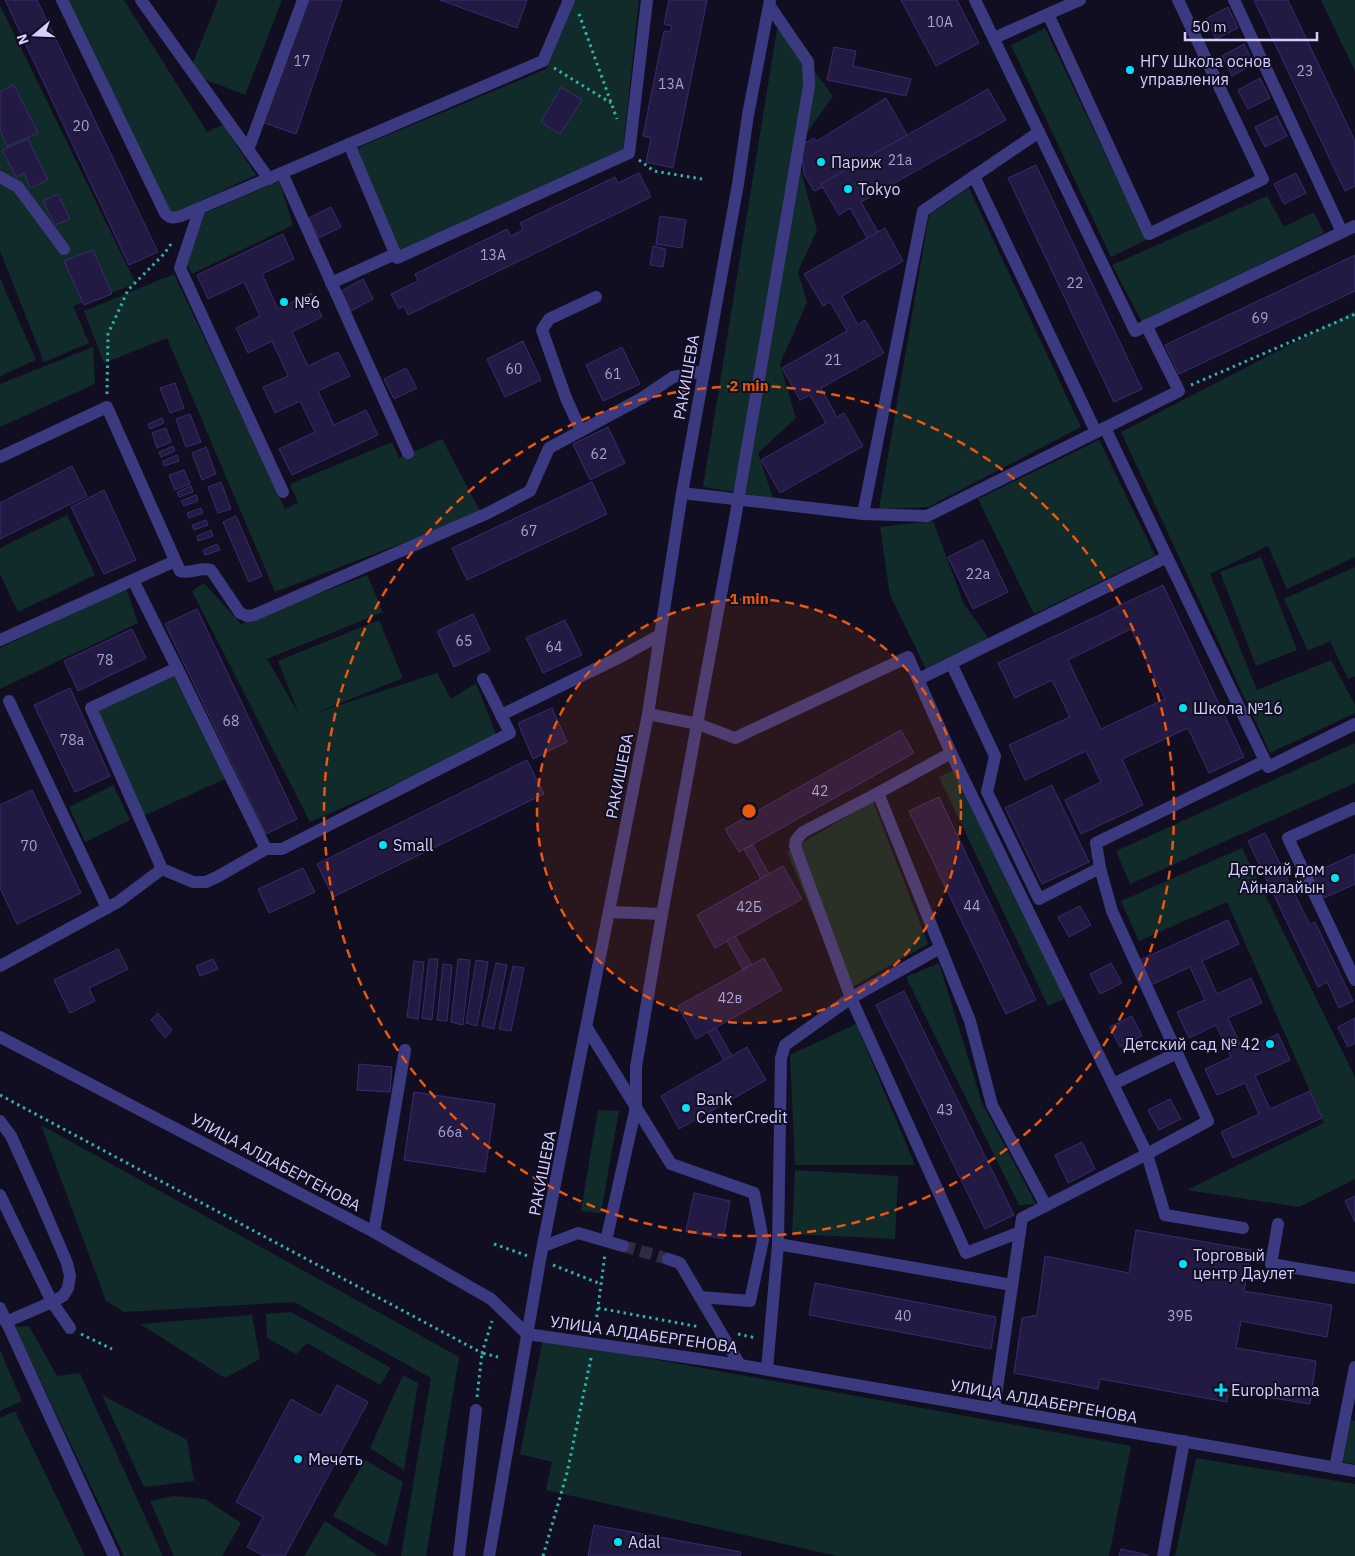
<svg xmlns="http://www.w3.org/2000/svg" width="1355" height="1556" font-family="'IBM Plex Sans',sans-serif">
<rect width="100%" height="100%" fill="#110e21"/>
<g fill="#112b2a">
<path d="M66,0H124L207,132L223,125L256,175L170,215Z"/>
<path d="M218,0H282L245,95L189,73Z"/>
<path d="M575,0H639L623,149L400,251L355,149L546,69Z"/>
<path d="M1321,0H1355V71Z"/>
<path d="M0,5L136,284L73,306L89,343L44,362L0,251Z"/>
<path d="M778,23L833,96L795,149L817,230L798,272L807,302L780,364L796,418L758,453L773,498L703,487Z"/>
<path d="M1045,28L1146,240L1111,257L1011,45Z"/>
<path d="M279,181L293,225L192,274L187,264L205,213Z"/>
<path d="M969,188L1081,427L928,507L879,509L929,215Z"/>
<path d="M1267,196L1284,227L1314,212L1324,233L1142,322L1112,265Z"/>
<path d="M174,274L285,509L298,503L290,484L392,442L399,458L442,439L481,513L275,592L167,338L104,363L84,311Z"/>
<path d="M0,278L36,360L0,376Z"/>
<path d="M1355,311V557L1287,589L1268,546L1210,574L1257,690L1331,660L1355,705V713L1270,753L1121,432Z"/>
<path d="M93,347L95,384L0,427V384Z"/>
<path d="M1099,440L1155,555L1034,614L978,499Z"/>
<path d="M67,515L95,575L18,612L0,574V548Z"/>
<path d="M933,521L964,604L989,639L926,669L890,595L880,527Z"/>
<path d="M1261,557L1297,650L1256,666L1220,572Z"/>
<path d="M1355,567V676L1348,679L1330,641L1308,651L1284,599Z"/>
<path d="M367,575L383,612L267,659L299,714L278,661L379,620L403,678L313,714L437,673L451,699L476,683L498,739L310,822L192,591L204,583L241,624Z"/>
<path d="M126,588L138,623L0,689V648Z"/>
<path d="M173,674L225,779L143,816L97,709Z"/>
<path d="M1355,743V783L1130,884L1116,851Z"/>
<path d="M956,769L1066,998L1048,1006L939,777Z"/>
<path d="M113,785L130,820L85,842L69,807Z"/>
<path d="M873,801L928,944L845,991L787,852Z"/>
<path d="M1242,848L1355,1077V1179L1299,1207L1187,1190L1324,1123L1227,902L1139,941L1121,901Z"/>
<path d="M939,963L982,1103L1036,1204L1019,1205L906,977Z"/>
<path d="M856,1024L915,1165H795L790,1055Z"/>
<path d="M598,1110L619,1111L601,1213L581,1211Z"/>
<path d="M41,1125L459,1357L426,1556H401L431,1378L294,1302L124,1312L106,1301Z"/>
<path d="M795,1170L898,1176L895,1239L792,1234Z"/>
<path d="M291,1312L391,1368L380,1385L307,1343L296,1354L267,1338L266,1314Z"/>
<path d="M252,1315L260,1359L225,1378L140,1324Z"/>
<path d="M29,1326L57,1376L80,1373L163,1556H124L15,1327Z"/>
<path d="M543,1339L1131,1446L1109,1556H837L546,1490L552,1462L520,1454Z"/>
<path d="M0,1350L22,1401L0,1411Z"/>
<path d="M403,1375L418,1383L404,1470L370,1448Z"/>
<path d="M102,1395L187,1440L194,1481L144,1487Z"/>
<path d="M15,1411L85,1556H0V1418Z"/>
<path d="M1351,1420L1355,1421V1464L1337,1461Z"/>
<path d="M1196,1458L1355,1484V1556H1175Z"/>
<path d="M365,1460L403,1482L387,1546L333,1516Z"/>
<path d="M173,1496L205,1499L241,1523L222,1556H174L150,1501Z"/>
<path d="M325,1521L378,1556H304Z"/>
</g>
<g fill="#221a42" stroke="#382c6e" fill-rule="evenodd">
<path d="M5,0H37L158,252L129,265Z"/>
<path d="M304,0H342L296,134L262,122Z"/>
<path d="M440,0H527L517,28Z"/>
<path d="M669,0H707L673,168L646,162L651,138L643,136L664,31L670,32L672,26L664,24Z"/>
<path d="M901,0H957L979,43L936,66Z"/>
<path d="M1254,0H1288L1355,141V186L1345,191Z"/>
<path d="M1228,7L1238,28L1216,39L1206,19Z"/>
<path d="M1244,44L1254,64L1232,76L1222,56Z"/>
<path d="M834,47L856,51L853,66L911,79L906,96L827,80Z"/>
<path d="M1260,78L1270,98L1248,109L1238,90Z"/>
<path d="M14,85L38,133L7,146L0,130V92Z"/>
<path d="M561,87L582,100L560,134L541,122Z"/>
<path d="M988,89L1006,120L861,202L878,232L867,238L850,208L839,215L821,184Z"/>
<path d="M886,98L907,135L821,184L823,187L814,191L804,174L801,145L814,138L817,141Z"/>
<path d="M1277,116L1287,136L1265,147L1255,127Z"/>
<path d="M28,139L48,180L30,188L24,173L16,177L2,150Z"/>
<path d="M1036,165L1142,389L1114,402L1008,178Z"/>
<path d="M639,173L651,197L408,315L404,306L399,309L391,294L418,281L415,274L507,229L511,236L523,230L520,223L615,177L618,183Z"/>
<path d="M1296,173L1306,193L1284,204L1274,184Z"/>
<path d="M58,194L70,219L55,225L43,201Z"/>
<path d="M331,207L341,227L319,238L309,218Z"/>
<path d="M660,216L686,220L682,248L656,244Z"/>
<path d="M885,228L903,261L842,296L858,325L865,320L884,353L821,388L837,417L844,413L863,446L780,493L761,460L826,423L810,395L800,400L782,368L847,331L830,302L823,306L804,274Z"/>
<path d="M283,234L294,259L262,274L278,309L311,293L322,317L292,332L308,366L338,352L350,376L318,391L334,425L366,410L378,435L292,475L279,449L315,432L300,401L275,413L263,387L288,376L272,341L248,353L236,328L260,316L244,282L208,299L197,275Z"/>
<path d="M653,246L666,249L663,267L650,265Z"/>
<path d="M93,250L112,294L84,305L64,261Z"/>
<path d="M1355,255V291L1179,374L1165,345Z"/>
<path d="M363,279L373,299L351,311L341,291Z"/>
<path d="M523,341L541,380L505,397L487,359Z"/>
<path d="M622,347L640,384L603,401L586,365Z"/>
<path d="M406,368L417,388L394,399L384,379Z"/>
<path d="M175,383L184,408L170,413L160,388Z"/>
<path d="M190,414L201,442L186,447L176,419Z"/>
<path d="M162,418L164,423L150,429L148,424Z"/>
<path d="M608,427L625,463L590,480L573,444Z"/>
<path d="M166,428L171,442L157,448L152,433Z"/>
<path d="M173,446L175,451L161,457L159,452Z"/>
<path d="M206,447L216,474L202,480L192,453Z"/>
<path d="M177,455L179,461L164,466L163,461Z"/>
<path d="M72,466L87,496L0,539V503Z"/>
<path d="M184,470L190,484L175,490L169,475Z"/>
<path d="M221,482L231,509L218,513L208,487Z"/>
<path d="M592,482L607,514L467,580L452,548Z"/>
<path d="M191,486L193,492L179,497L177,492Z"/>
<path d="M104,490L136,560L104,574L71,507Z"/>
<path d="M196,495L198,501L184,506L181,501Z"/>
<path d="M201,508L203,513L189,518L187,513Z"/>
<path d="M236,516L262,576L249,582L223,522Z"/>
<path d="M206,520L208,525L194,530L192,525Z"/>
<path d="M211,530L213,536L198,541L197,536Z"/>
<path d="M983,540L1008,592L973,609L948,557Z"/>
<path d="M217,544L220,550L205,555L203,550Z"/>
<path d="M1163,585L1244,757L1209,773L1188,728L1122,759L1143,805L1081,834L1065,800L1101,782L1086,751L1025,780L1009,745L1070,717L1052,680L1015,698L998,663ZM1131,629L1165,699L1101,729L1068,660Z"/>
<path d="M197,609L297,819L266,834L165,624Z"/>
<path d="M473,614L490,650L454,667L437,631Z"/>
<path d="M565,620L582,655L543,673L526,638Z"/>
<path d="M132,629L146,658L78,691L64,661Z"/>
<path d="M70,688L110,776L75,792L34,705Z"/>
<path d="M552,708L567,742L533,759L518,723Z"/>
<path d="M901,730L914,753L739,852L725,829Z"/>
<path d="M527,760L544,794L333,897L317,864Z"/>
<path d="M1052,785L1089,862L1042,884L1005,808Z"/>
<path d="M32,790L81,893L17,924L0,888V805Z"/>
<path d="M939,797L1036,1000L1006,1014L909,811Z"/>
<path d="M1265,833L1310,925L1315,922L1353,1001L1339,1008L1327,982L1318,987L1248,841Z"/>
<path d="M753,845L769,874L761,879L744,849Z"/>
<path d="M1355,854V884L1324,898L1313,873Z"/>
<path d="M783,866L802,899L715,948L697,915Z"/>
<path d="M303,868L315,892L269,913L258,889Z"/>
<path d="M1080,906L1091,925L1069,937L1058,917Z"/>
<path d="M1228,920L1239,944L1202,961L1217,994L1251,978L1262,1003L1228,1018L1243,1050L1278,1034L1290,1060L1255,1076L1270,1109L1310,1091L1322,1118L1233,1158L1221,1132L1259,1114L1245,1083L1217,1095L1205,1069L1231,1057L1216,1025L1189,1038L1177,1012L1205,1000L1190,967L1151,985L1140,960Z"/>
<path d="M735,936L752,965L743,969L727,941Z"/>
<path d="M118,949L128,969L89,988L95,1001L70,1013L54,980Z"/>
<path d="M764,958L782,990L696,1039L678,1006Z"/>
<path d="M213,959L218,969L200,976L196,966Z"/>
<path d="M429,959H438L432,1020L422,1018Z"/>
<path d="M458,959L470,960L463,1025L451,1022Z"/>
<path d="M476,960L488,962L477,1026L466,1023Z"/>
<path d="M414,961L424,962L418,1019L407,1017Z"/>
<path d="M496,963L507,965L494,1029L482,1026Z"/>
<path d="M1111,963L1122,983L1100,994L1090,974Z"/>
<path d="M443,964L452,965L447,1021L437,1020Z"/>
<path d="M513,966L524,968L511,1031L499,1029Z"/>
<path d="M904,991L1014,1215L985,1229L876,1005Z"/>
<path d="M158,1013L172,1030L165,1038L151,1020Z"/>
<path d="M1132,1016L1142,1036L1120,1047L1110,1027Z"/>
<path d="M1355,1018V1043L1348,1047L1338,1027Z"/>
<path d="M716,1028L732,1056L724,1060L708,1032Z"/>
<path d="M747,1047L766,1080L679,1129L661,1096Z"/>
<path d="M359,1064L392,1067L390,1092L357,1090Z"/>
<path d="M414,1092L495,1104L485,1172L404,1160Z"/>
<path d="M1170,1099L1181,1119L1159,1130L1148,1110Z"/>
<path d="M1082,1142L1095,1169L1068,1183L1055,1155Z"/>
<path d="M694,1193L730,1201L723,1239L686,1231Z"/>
<path d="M1355,1196V1222L1345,1201Z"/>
<path d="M1136,1230L1251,1250L1244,1291L1332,1305L1327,1337L1241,1321L1236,1348L1316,1361L1310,1404L1228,1391L1227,1402L1100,1379L1098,1389L1014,1373L1022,1318L1037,1315L1045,1256L1129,1273Z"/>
<path d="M815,1283L996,1317L991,1349L809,1315Z"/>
<path d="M337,1385L368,1402L285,1556H264L247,1547L263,1517L236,1502L291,1399L321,1416Z"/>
<path d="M594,1525L741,1552L740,1556H588Z"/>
<path d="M1121,1549L1148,1555V1556H1119Z"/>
</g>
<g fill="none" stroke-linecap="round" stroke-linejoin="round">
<path stroke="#2e2b42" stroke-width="12" stroke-dasharray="12 6" stroke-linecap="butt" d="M623,1246L668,1259"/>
<g stroke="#2fb2a8" stroke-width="3" stroke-dasharray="2.5 4" stroke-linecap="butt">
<path d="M579,14L617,119"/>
<path d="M554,68L611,103"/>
<path d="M639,160L654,171L702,179"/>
<path d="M1191,385L1355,314"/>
<path d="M107,394L108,334L128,290L164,254L171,244"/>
<path d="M0,1095L482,1353L492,1321"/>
<path d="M494,1244L528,1256"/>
<path d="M553,1265L601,1284"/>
<path d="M598,1308L700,1327"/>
<path d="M595,1330L605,1254"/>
<path d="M81,1334L112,1349"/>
<path d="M738,1334L756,1338"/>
<path d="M477,1397L482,1353L498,1357"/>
<path d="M543,1556L567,1473L591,1358"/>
</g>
<g stroke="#3b3980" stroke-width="12">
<path d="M62,0L165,213C170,219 174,218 181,216L543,61L569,0"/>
<path d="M141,0L269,179"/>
<path d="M975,0L1135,331L1355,226"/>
<path d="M1080,0L1048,14L1149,234L1263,179L1178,0"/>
<path d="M1234,0L1342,232"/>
<path d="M994,38L1048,14"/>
<path d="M349,144L397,258L629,153L647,0"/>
<path d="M248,150L303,0"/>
<path d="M282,173L408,453"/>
<path d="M974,176L1096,432"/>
<path d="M0,177L18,187L64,249"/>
<path d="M200,208L180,268L283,492"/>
<path d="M331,283L395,254"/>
<path d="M1105,428L1268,767L1355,724"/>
<path d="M581,431L566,398L542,330L549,319L596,297"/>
<path d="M0,457L107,407L180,571C190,574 200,567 211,570L240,613L247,616L254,615L488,513L530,491L549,448L642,398L673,377L704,371"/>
<path d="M682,493L863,514L923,211L1039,132"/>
<path d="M863,514L927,516L1179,391L1146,325"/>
<path d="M133,580L177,668"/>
<path d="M0,640L175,561"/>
<path d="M951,663L995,756L987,792L1039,899L1100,868"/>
<path d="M919,679L1167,557"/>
<path d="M9,701L107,908"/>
<path d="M648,714L698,724L735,738L908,657L951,753L1147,1154L1022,1218L994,1409"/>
<path d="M501,715L620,657L660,635"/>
<path d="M951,753L878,793L970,1021L992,1105L1046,1206"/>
<path d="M1355,808L1288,838L1355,980"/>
<path d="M266,849L177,668L91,708L162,869L193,882H206L217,877L266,849H282L510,733L483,679"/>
<path d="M662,914L735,519L809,86L808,62L769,5"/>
<path d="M940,948L851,998L966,1253L1020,1232"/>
<path d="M0,966L118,902L162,869"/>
<path d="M587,1028L671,1164L754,1193L763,1240L750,1301L700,1297"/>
<path d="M0,1037L374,1232L491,1299L527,1334L740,1365L1355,1471"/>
<path d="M1177,1053L1208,1121L1147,1154L1165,1215L1243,1228"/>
<path d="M1113,1084L1177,1053L1112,911L1100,868L1096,843L1265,761"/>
<path d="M0,1121L11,1136L40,1200L67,1263L70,1276L68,1288L63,1296L52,1302L6,1322"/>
<path d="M0,1195L52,1302L70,1328"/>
<path d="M1278,1224L1271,1264L1355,1278"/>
<path d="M374,1232L405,1050"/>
<path d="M606,1241L636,1107V1067L662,914L609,912"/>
<path d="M778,1244L1012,1285"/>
<path d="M544,1246L578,1233L623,1246"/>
<path d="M668,1259L680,1263L740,1365"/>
<path d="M0,1308L114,1556"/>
<path d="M767,1369L778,1244L781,1058L785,1045L851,998L795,846L796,840L803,832L878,793"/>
<path d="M1335,1468L1355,1367"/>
<path d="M459,1556L476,1410"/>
<path d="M489,1556L540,1260L648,714L682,493L738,184L748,115L770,0"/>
<path d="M1163,1556L1184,1441"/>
</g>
</g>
<circle cx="749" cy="811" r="212" fill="#e8590c" fill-opacity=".12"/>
<g fill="none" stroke="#e8590c" stroke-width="2.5" stroke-dasharray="9 6">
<circle cx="749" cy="811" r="212"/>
<circle cx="749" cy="811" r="425"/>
</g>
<g fill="#03e1f6" stroke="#110e21" stroke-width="2">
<circle cx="1130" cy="70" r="5"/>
<circle cx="821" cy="162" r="5"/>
<circle cx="848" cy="189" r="5"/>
<circle cx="284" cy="302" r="5"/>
<circle cx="1183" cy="708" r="5"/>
<circle cx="383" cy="845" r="5"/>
<circle cx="1335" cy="878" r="5"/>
<circle cx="1270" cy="1044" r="5"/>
<circle cx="686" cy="1108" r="5"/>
<circle cx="1183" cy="1264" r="5"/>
<path d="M1218.5 1382.5h5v5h5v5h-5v5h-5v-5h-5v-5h5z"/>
<circle cx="298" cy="1459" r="5"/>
<circle cx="618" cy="1542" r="5"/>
</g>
<g text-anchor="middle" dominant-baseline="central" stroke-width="4" stroke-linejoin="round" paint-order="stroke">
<g font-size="14" fill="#a7a2cf">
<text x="940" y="22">10А</text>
<text x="302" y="61">17</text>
<text x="1305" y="71">23</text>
<text x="671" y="84">13А</text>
<text x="81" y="126">20</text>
<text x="900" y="160">21а</text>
<text x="493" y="255">13А</text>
<text x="1075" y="283">22</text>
<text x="1260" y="318">69</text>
<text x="833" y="360">21</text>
<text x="514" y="369">60</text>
<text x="613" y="374">61</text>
<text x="599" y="454">62</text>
<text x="529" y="531">67</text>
<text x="978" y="574">22а</text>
<text x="464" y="641">65</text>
<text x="554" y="647">64</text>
<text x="105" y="660">78</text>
<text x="231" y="721">68</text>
<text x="72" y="740">78а</text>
<text x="820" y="791">42</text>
<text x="29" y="846">70</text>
<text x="972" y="906">44</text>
<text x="749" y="907">42Б</text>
<text x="730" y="998">42в</text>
<text x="945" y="1110">43</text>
<text x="450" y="1132">66а</text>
<text x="903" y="1316">40</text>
<text x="1180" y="1316">39Б</text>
</g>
<g font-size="16" fill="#d3cffe" stroke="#110e21" text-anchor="start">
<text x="1140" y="61">НГУ Школа основ<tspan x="1140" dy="18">управления</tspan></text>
<text x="831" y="162">Париж</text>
<text x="858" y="189">Tokyo</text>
<text x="294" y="302">№6</text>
<text x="1193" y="708">Школа №16</text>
<text x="393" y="845">Small</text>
<text x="1325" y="869" text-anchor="end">Детский дом<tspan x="1325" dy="18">Айналайын</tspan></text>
<text x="1260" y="1044" text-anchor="end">Детский сад № 42</text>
<text x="696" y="1099">Bank<tspan x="696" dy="18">CenterCredit</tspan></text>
<text x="1193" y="1255">Торговый<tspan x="1193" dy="18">центр Даулет</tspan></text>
<text x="1231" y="1390">Europharma</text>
<text x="308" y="1459">Мечеть</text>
<text x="628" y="1542">Adal</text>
</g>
<g font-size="16" fill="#d3cffe" stroke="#110e21">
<text transform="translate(686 377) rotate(-80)">РАКИШЕВА</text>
<text transform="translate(619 776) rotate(-79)">РАКИШЕВА</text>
<text transform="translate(276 1162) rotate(28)">УЛИЦА АЛДАБЕРГЕНОВА</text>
<text transform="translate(542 1173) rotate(-79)">РАКИШЕВА</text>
<text transform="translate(644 1334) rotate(8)">УЛИЦА АЛДАБЕРГЕНОВА</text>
<text transform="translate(1044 1401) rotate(10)">УЛИЦА АЛДАБЕРГЕНОВА</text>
</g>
</g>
<circle cx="749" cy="811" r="8" fill="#e8590c" stroke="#110e21" stroke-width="2.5"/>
<g font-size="15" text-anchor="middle" font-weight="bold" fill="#e8590c" stroke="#110e21" stroke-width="4" stroke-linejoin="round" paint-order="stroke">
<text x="749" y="391">2 min</text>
<text x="749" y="604">1 min</text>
</g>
<g transform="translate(35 35) rotate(251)" stroke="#110e21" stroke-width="4" paint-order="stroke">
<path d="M0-4L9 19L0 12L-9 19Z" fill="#d3cffe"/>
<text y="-8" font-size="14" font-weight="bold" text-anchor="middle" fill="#d3cffe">N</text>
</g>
<path d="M1185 32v8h132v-8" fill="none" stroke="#d3cffe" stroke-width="2.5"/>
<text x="1192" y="32" font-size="15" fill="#d3cffe" stroke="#110e21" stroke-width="4" paint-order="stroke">50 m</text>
</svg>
